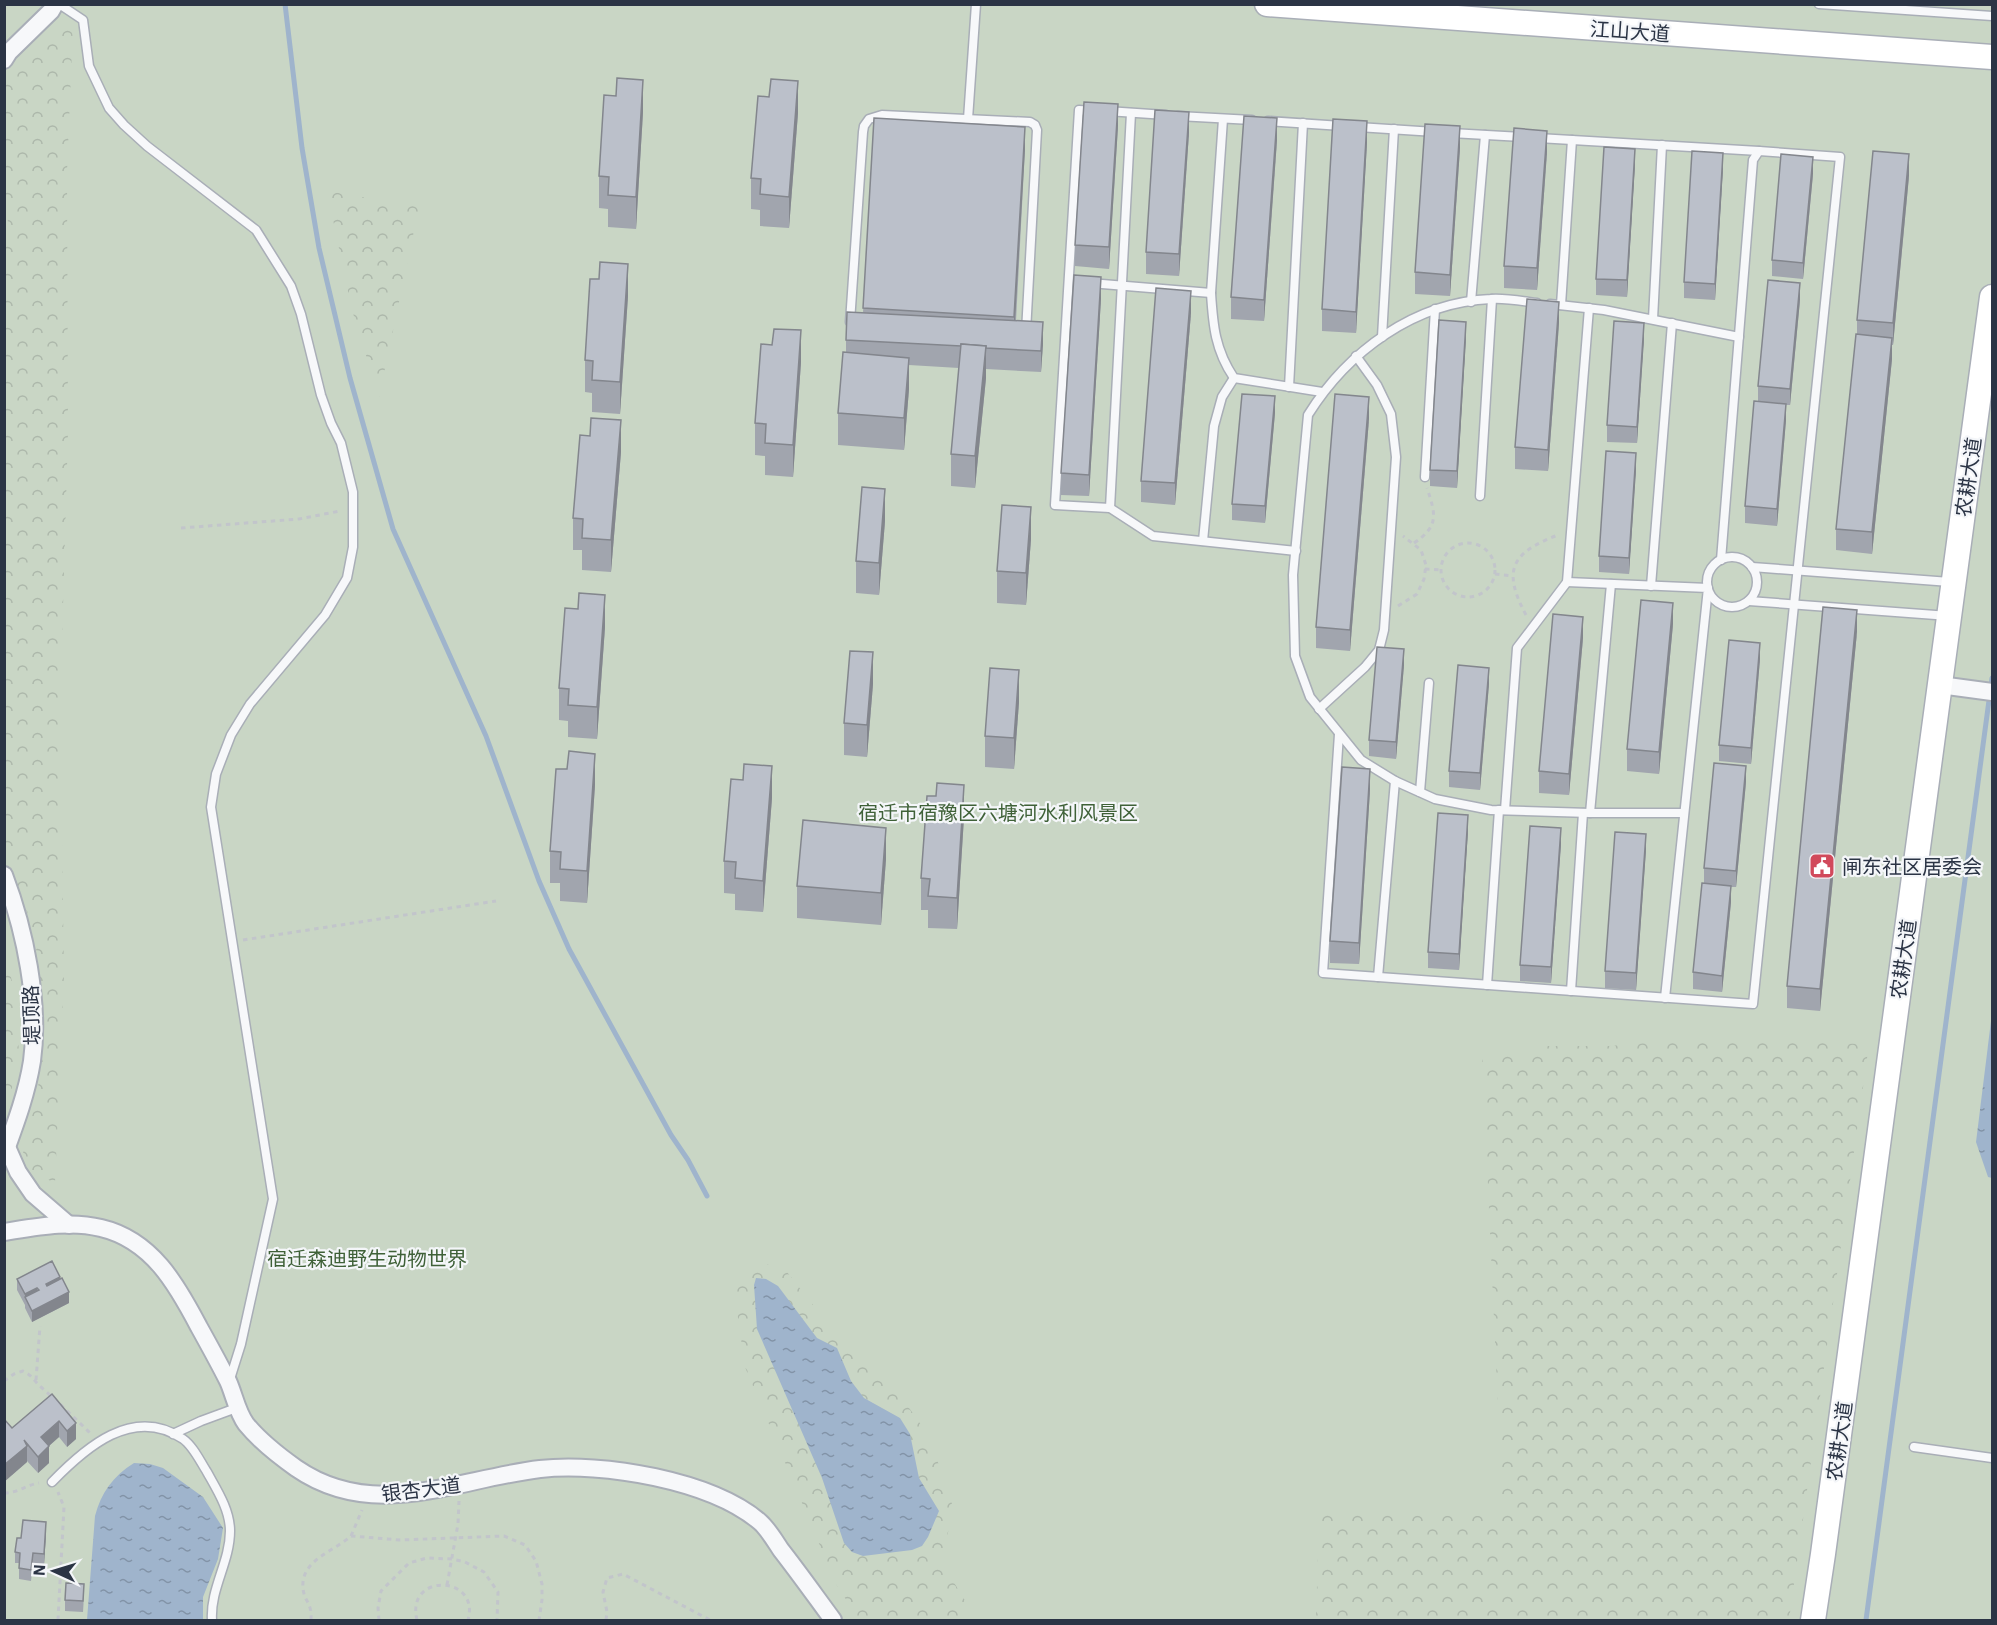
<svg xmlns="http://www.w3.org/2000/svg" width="1997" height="1625" font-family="'IBM Plex Sans','Noto Sans SC',sans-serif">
<defs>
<pattern id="forest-crowns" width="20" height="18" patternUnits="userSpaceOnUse" patternTransform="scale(1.5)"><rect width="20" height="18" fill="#c9d6c5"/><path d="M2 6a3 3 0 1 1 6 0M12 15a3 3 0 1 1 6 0" fill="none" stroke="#adb8ab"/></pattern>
<pattern id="water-ripples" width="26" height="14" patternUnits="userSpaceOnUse" patternTransform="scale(1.5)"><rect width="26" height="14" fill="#9fb4cc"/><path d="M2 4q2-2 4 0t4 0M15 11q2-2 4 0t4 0" fill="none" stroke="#8293a7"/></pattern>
</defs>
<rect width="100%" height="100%" fill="#e4e7ec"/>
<rect fill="#c9d6c5" x="5" y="5" width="1987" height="1615"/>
<g fill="url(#forest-crowns)">
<path d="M73,24L67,172L68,432L60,711L64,975L55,1183L20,1166L38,1090L43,1023L35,936L4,842V275L8,217L4,179V86L13,63L46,33Z"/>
<path d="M327,191L419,207L379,397L352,310Z"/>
<path d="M5,951L13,986L20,1062L5,1110Z"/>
<path d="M1684,1040L1869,1044L1789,1620H1316L1319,1515L1503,1516L1482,1057L1546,1046H1609Z"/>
<path d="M754,1259L787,1272L821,1315L897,1391L929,1436L953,1507L942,1563L977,1620H859L836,1584L745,1367L733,1283Z"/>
</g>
<g fill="url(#water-ripples)">
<path d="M1992,1013V1178L1988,1177L1976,1142Z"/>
<path d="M756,1278L766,1279L778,1286L817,1338L837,1348L851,1381L864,1398L900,1418L910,1434L919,1478L939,1511L928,1537L922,1546L912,1550L863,1556L852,1552L844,1543L822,1478L757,1329L754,1285Z"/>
<path d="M134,1463L150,1464L163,1468L203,1497L223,1528L218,1559L203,1597V1620H87L95,1516C101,1493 113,1476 134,1463Z"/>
</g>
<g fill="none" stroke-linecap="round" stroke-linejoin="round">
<g stroke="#9fb4cc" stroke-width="5">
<path d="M285,4L302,148L319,248L350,378L393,529L486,736L539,881L569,949L671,1135L688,1160L707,1196"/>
<path d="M1866,1620L1992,678"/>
</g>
<g stroke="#a9aeb7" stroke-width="11">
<g id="lane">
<path d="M59,4L83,20L89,66L109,108L124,125L147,146L256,230L291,286L301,314L321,395L331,423L341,443L353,492V547L347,578L325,615L250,704L231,735L216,774L211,807L273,1199L241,1344L230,1379"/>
<path d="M1819,4L1992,16"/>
<path d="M1094,111L1079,110L1055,505L1110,508L1153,536L1296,551"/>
<path d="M1107,111L1166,115"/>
<path d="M1178,116L1252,120"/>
<path d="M968,119L976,4"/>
<path d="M1223,119L1211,293C1213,325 1215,350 1234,378L1322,392"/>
<path d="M1268,121L1342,126"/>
<path d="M1358,127L1435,132"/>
<path d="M1451,133L1522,137"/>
<path d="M1538,138L1759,151"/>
<path d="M1090,283L1211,293"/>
<path d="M1471,302L1485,135"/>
<path d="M1537,303C1522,301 1506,298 1491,299C1415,302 1348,351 1308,415L1293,575L1295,656L1310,697L1361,760L1395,781L1435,799L1491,810L1590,813H1684"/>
<path d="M1550,304L1604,310L1739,337"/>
<path d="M1561,305L1572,140"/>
<path d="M1653,319L1662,145"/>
<path d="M850,322L863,132L864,126L869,119L882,115L1030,122L1035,125L1037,130L1026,332"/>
<path d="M1382,337L1394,129"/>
<path d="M1289,387L1303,123"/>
<path d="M1425,477L1435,309"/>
<path d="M1480,496L1492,299"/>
<path d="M1110,508L1131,113"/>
<path d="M1203,541L1214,426L1222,397L1234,378"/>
<circle cx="1732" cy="582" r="25"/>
<path d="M1752,567L1950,582"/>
<path d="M1567,582L1708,588L1665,998"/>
<path d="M1651,586L1672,323"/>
<path d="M1749,601L1949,616"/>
<path d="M1319,709L1365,667L1379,650L1384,630L1396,457L1391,414L1377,385L1356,356"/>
<path d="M1339,734L1323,973L1753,1004L1840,157L1759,151L1753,160L1721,560"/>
<path d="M1420,792L1429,683"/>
<path d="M1505,810L1517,648L1567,582L1589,308"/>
<path d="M1590,813L1611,584"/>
<path d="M1378,977L1395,781"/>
<path d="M1487,985L1499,810"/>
<path d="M1571,991L1583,813"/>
<path d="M173,1434L201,1421L239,1407"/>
<path d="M1914,1447L1992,1458"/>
<path d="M52,1482C85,1448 133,1405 183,1439C193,1446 200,1461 207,1472C217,1490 230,1510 230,1531C230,1562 210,1589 212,1620"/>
</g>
</g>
<g stroke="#a9aeb7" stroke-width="20">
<g id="street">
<path d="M4,60L9,52L51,11L55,4"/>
<path d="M1940,685L1992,692"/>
<path d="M4,875C25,930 40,1003 32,1061C27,1093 15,1125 4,1155"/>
<path d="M7,1147L18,1172L33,1194L69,1225"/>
<path d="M4,1232C36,1227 70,1220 101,1228C152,1240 177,1285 199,1327C209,1345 219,1363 228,1381C234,1394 237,1412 246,1424C259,1440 279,1456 296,1468C374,1522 456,1479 540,1469C602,1462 711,1480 760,1522C768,1529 775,1541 781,1550C799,1573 816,1597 833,1620"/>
</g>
</g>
<g stroke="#a9aeb7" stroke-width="27">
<g id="secondary">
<path d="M1267,4L1992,57"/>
<path d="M1813,1620L1823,1554L1992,297"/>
</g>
</g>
<g stroke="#c2c5cb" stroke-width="3" stroke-dasharray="4.5 4.5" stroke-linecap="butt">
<path d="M181,528L299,519L340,511"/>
<circle cx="1468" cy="570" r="27"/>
<path d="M1414,543C1439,526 1436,515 1427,488"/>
<path d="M1425,569L1441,570"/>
<path d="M1495,574L1512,576"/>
<path d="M1398,606L1417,594L1424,579L1426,565L1421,550L1403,536"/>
<path d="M1526,615C1502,570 1511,553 1558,535"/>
<path d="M243,940L496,901"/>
<path d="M36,1380L40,1326"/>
<path d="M4,1381L14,1374L23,1371C32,1375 34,1381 41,1387C58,1402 75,1418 91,1434"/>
<path d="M4,1493C18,1493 26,1485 39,1483"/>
<path d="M351,1536L362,1510"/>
<path d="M447,1585L458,1524L459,1501"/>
<path d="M58,1620L64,1507L58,1492"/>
<path d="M311,1620C312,1602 305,1603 303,1589C300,1560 333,1552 351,1536L400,1540L504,1536L525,1545L536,1561L542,1584V1600L539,1620"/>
<path d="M379,1620L378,1608L381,1591L409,1563L427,1558L452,1559L465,1562L484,1572L498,1592L497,1620"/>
<path d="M417,1620C405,1572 481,1575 468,1620"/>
<path d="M606,1620L607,1612L603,1592L607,1578L623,1574L710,1620"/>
</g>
<use href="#lane" stroke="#f7f8fa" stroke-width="8"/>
<use href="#street" stroke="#f7f8fa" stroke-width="16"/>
<use href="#secondary" stroke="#fff" stroke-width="24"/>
</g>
<g fill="#a1a5ae">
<path d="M643,112L636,229L608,227V209L599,208V176Z"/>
<path d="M798,113L789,228L760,226V210L751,209V178Z"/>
<path d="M874,118L1025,149L1016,321L1043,344L1041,372L986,369V378L975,488L951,486V454L959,368L909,365V389L904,450L838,445V413L846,352V340L863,313Z"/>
<path d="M1118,126L1109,269L1075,266V245Z"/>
<path d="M1189,133L1179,276L1146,274V252Z"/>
<path d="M1277,140L1264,321L1231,319V297Z"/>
<path d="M1367,143L1356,333L1322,331V309Z"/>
<path d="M1460,148L1450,296L1415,294V272Z"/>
<path d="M1547,152L1537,290L1504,288V266Z"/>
<path d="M1635,165L1627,297L1596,295V279Z"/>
<path d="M1723,169L1715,300L1684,298V282Z"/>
<path d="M1813,174L1803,279L1772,276V260Z"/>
<path d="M1909,176L1893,345H1892V359L1872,554L1836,550V529L1857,334V320Z"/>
<path d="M599,279L628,296L620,414L592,412V393L585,392V360Z"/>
<path d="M1101,299L1089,496L1061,495V473Z"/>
<path d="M1800,300L1790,405H1786V420L1777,526L1745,523V506L1758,401V386Z"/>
<path d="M1191,313L1175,505L1141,502V481Z"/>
<path d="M1559,323L1548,471L1515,469V447Z"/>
<path d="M1466,338L1457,488L1430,486V470Z"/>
<path d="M1644,339L1637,443L1607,442V425Z"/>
<path d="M801,362L793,477L765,475V456L755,455V423Z"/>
<path d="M1275,413L1265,523L1232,520V504Z"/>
<path d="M1369,419L1350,651L1316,648V627Z"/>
<path d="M621,452L611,572L582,570V550H573V518Z"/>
<path d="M1636,470L1629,574L1599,572V556Z"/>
<path d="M885,521L879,595L856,593V561Z"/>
<path d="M1031,539L1026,605L997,603V571Z"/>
<path d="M1673,624L1659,774L1627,771V749Z"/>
<path d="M605,627L597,739L568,737V721L559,720V688Z"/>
<path d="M1857,632L1820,1011L1787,1008V986Z"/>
<path d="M1583,638L1569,795L1539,793V771Z"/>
<path d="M1760,659L1751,764L1719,761V745Z"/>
<path d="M1404,665L1396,759L1369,756V740Z"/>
<path d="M873,684L867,757L844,755V723Z"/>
<path d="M1489,684L1480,790L1449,787V771Z"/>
<path d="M1019,702L1014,769L985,767V736Z"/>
<path d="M1746,782L1736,887H1731V902L1722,992L1693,989V972L1704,883V868Z"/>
<path d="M595,785L587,903L560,901V883H550V851Z"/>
<path d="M1370,790L1359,964L1330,963V941Z"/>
<path d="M772,798L763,912L735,910V894L724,893V861Z"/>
<path d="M964,817L957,929L928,928V910H921V878Z"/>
<path d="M1468,831L1459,970L1428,968V952Z"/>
<path d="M1561,844L1551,983L1520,981V965Z"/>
<path d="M1646,850L1636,990L1605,988V971Z"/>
<path d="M886,859L881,925L797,918V886Z"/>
<path d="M17,1279H60L69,1303L32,1322L25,1308V1305L17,1290Z"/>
<path d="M52,1394L76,1439L67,1447L59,1437L49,1446V1463L38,1473L27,1461V1462L4,1482V1419L12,1428Z"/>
<path d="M46,1533L44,1565L33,1564L31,1581L19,1579V1563H15V1552L21,1538Z"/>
<path d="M84,1595L83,1612L65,1611V1600Z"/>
</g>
<g fill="#83868d">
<path d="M643,80V112L636,229V197Z"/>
<path d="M798,81V113L789,228V197Z"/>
<path d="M1118,104V126L1109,269V247Z"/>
<path d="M1189,112V133L1179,276V254Z"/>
<path d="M1277,118V140L1264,321V300Z"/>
<path d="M1367,121V143L1356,333V312Z"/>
<path d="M1460,126V148L1450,296V275Z"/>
<path d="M1025,127V149L1014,339V317Z"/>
<path d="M1547,131V152L1537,290V268Z"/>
<path d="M1635,149V165L1627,297V280Z"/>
<path d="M1723,153V169L1715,300V284Z"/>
<path d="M1909,154V176L1893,345V323Z"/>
<path d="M1813,157V174L1803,279V263Z"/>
<path d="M628,264V296L620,414V382Z"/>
<path d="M1101,277V299L1089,496V475Z"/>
<path d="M1800,283V300L1790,405V389Z"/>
<path d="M1191,291V313L1175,505V483Z"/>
<path d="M1559,302V323L1548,471V450Z"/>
<path d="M1043,322V344L1041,372V351Z"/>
<path d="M1466,322V338L1457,488V471Z"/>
<path d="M1644,323V339L1637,443V427Z"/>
<path d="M801,330V362L793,477V445Z"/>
<path d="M1892,338V359L1872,554V532Z"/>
<path d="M986,346V378L975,488V456Z"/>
<path d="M909,358V389L904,450V418Z"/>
<path d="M1275,396V413L1265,523V506Z"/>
<path d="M1369,397V419L1350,651V630Z"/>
<path d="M1786,404V420L1777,526V509Z"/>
<path d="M621,420V452L611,572V540Z"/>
<path d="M1636,453V470L1629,574V558Z"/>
<path d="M885,489V521L879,595V563Z"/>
<path d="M1031,507V539L1026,605V573Z"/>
<path d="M605,595V627L597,739V707Z"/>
<path d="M1673,603V624L1659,774V752Z"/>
<path d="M1857,610V632L1820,1011V989Z"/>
<path d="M1583,617V638L1569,795V774Z"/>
<path d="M1760,643V659L1751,764V748Z"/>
<path d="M1404,649V665L1396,759V742Z"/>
<path d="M873,652V684L867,757V725Z"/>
<path d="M1489,668V684L1480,790V773Z"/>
<path d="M1019,670V702L1014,769V738Z"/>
<path d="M595,754V785L587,903V871Z"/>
<path d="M772,766V798L763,912V881Z"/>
<path d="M1746,766V782L1736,887V871Z"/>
<path d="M1370,769V790L1359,964V943Z"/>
<path d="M964,785V817L957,929V898Z"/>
<path d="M1468,815V831L1459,970V954Z"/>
<path d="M886,828V859L881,925V893Z"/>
<path d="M1561,828V844L1551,983V967Z"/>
<path d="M1646,834V850L1636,990V973Z"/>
<path d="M1731,886V902L1722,992V976Z"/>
<path d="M60,1277V1288L46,1295V1284Z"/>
<path d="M37,1288V1299L25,1297V1305V1294Z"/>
<path d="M69,1292V1303L32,1322V1311Z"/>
<path d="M59,1421V1437L41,1453V1437Z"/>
<path d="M76,1423V1439L67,1447V1431Z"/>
<path d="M27,1446V1462L4,1482V1465Z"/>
<path d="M49,1446V1463L38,1473V1457Z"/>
<path d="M46,1522V1533L44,1565V1554Z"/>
</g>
<g fill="#bbc0ca" stroke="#83868d" stroke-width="1.5">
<path d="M617,78L643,80L636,197L608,195L609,177L599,176L604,95L616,96Z"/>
<path d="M771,79L798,81L789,197L760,194L761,179L751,178L758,96L769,97Z"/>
<path d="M1084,102L1118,104L1109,247L1075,245Z"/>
<path d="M1155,110L1189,112L1179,254L1146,252Z"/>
<path d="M1244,116L1277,118L1264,300L1231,297Z"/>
<path d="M874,118L1025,127L1014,317L863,308Z"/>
<path d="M1333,119L1367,121L1356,312L1322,309Z"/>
<path d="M1425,124L1460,126L1450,275L1415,272Z"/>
<path d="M1514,128L1547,131L1537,268L1504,266Z"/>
<path d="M1604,147L1635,149L1627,280L1596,279Z"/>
<path d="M1692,151L1723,153L1715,284L1684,282Z"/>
<path d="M1873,151L1909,154L1893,323L1857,320Z"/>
<path d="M1781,154L1813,157L1803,263L1772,260Z"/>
<path d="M600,262L628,264L620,382L592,380L593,361L585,360L590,279H599Z"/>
<path d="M1074,275L1101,277L1089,475L1061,473Z"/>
<path d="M1768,280L1800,283L1790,389L1758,386Z"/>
<path d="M1156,288L1191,291L1175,483L1141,481Z"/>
<path d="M1527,299L1559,302L1548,450L1515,447Z"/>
<path d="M847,312L1043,322L1041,351L986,348V346L961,344V346L846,340Z"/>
<path d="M1439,320L1466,322L1457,471L1430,470Z"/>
<path d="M1614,321L1644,323L1637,427L1607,425Z"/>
<path d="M774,329L801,330L793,445L765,443L766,424L755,423L761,344L772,345Z"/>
<path d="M1856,334L1892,338L1872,532L1836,529Z"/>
<path d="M961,344L986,346L975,456L951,454Z"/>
<path d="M843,352L909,358L904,418L838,413Z"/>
<path d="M1242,394L1275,396L1265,506L1232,504Z"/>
<path d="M1335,394L1369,397L1350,630L1316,627Z"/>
<path d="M1754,401L1786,404L1777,509L1745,506Z"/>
<path d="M591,418L621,420L611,540L582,538L583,519L573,518L580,435L590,436Z"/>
<path d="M1606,451L1636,453L1629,558L1599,556Z"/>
<path d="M862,487L885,489L879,563L856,561Z"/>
<path d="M1002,505L1031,507L1026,573L997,571Z"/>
<path d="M579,593L605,595L597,707L568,705L569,689L559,688L565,608L578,609Z"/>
<path d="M1641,600L1673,603L1659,752L1627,749Z"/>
<path d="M1823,607L1857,610L1820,989L1787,986Z"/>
<path d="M1553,614L1583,617L1569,774L1539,771Z"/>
<path d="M1729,640L1760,643L1751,748L1719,745Z"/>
<path d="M1377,647L1404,649L1396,742L1369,740Z"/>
<path d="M850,651L873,652L867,725L844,723Z"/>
<path d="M1458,665L1489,668L1480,773L1449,771Z"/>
<path d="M990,668L1019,670L1014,738L985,736Z"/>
<path d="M569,751L595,754L587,871L560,869L561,852L550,851L556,769H567Z"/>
<path d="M1714,763L1746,766L1736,871L1704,868Z"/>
<path d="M744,764L772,766L763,881L735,878L736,862L724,861L731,779L743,780Z"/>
<path d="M1342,767L1370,769L1359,943L1330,941Z"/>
<path d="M937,783L964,785L957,898L928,896L930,879L921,878L927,796H936Z"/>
<path d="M1438,813L1468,815L1459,954L1428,952Z"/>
<path d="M803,820L886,828L881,893L797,886Z"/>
<path d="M1530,826L1561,828L1551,967L1520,965Z"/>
<path d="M1615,832L1646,834L1636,973L1605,971Z"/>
<path d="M1702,883L1731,886L1722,976L1693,972Z"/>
<path d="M52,1261L60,1277L46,1284L47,1286L62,1278L69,1292L32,1311L25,1297L39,1290L37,1288L25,1294L17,1279Z"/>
<path d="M52,1394L76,1423L67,1431L59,1421L41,1437L49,1446L38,1457L24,1440L27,1446L4,1465V1419L12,1428Z"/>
<path d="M23,1520L46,1522L44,1554L33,1553L31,1570L19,1568L20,1553L15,1552L17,1538H21Z"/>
<path d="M66,1583L84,1584L83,1601L65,1600Z"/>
</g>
<defs>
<g id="civic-square" transform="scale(1.35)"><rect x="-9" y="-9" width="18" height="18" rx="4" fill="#d1495b" stroke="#f4f6f9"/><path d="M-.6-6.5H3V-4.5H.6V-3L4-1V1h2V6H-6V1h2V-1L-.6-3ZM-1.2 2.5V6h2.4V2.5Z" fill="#fff"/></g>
</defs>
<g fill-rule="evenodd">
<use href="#civic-square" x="1822" y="866"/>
</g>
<g text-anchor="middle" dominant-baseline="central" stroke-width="4.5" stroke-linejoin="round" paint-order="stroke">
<g font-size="20" fill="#2b3445" stroke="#f4f6f9">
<text transform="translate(1630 31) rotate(4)">江山大道</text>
<text transform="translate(1968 477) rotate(-82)">农耕大道</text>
<text transform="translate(1903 959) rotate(-82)">农耕大道</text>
<text transform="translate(31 1015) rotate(-92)">堤顶路</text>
<text transform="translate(1839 1441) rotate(-82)">农耕大道</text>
<text transform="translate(421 1489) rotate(-7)">银杏大道</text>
</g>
<g font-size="20" fill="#3f6138" stroke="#f4f6f9">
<text x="998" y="812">宿迁市宿豫区六塘河水利风景区</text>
<text x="367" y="1258">宿迁森迪野生动物世界</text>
</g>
<g font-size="20" fill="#2b3445" stroke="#f4f6f9" text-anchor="start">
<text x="1842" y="866">闸东社区居委会</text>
</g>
</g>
<rect width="1997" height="1625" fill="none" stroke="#2b3445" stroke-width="12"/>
<g transform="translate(54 1571) rotate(274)" stroke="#f4f6f9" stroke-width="4.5" paint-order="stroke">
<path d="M0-4.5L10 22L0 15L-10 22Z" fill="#2b3445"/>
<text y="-9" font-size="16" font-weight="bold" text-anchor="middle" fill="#2b3445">N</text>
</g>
</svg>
